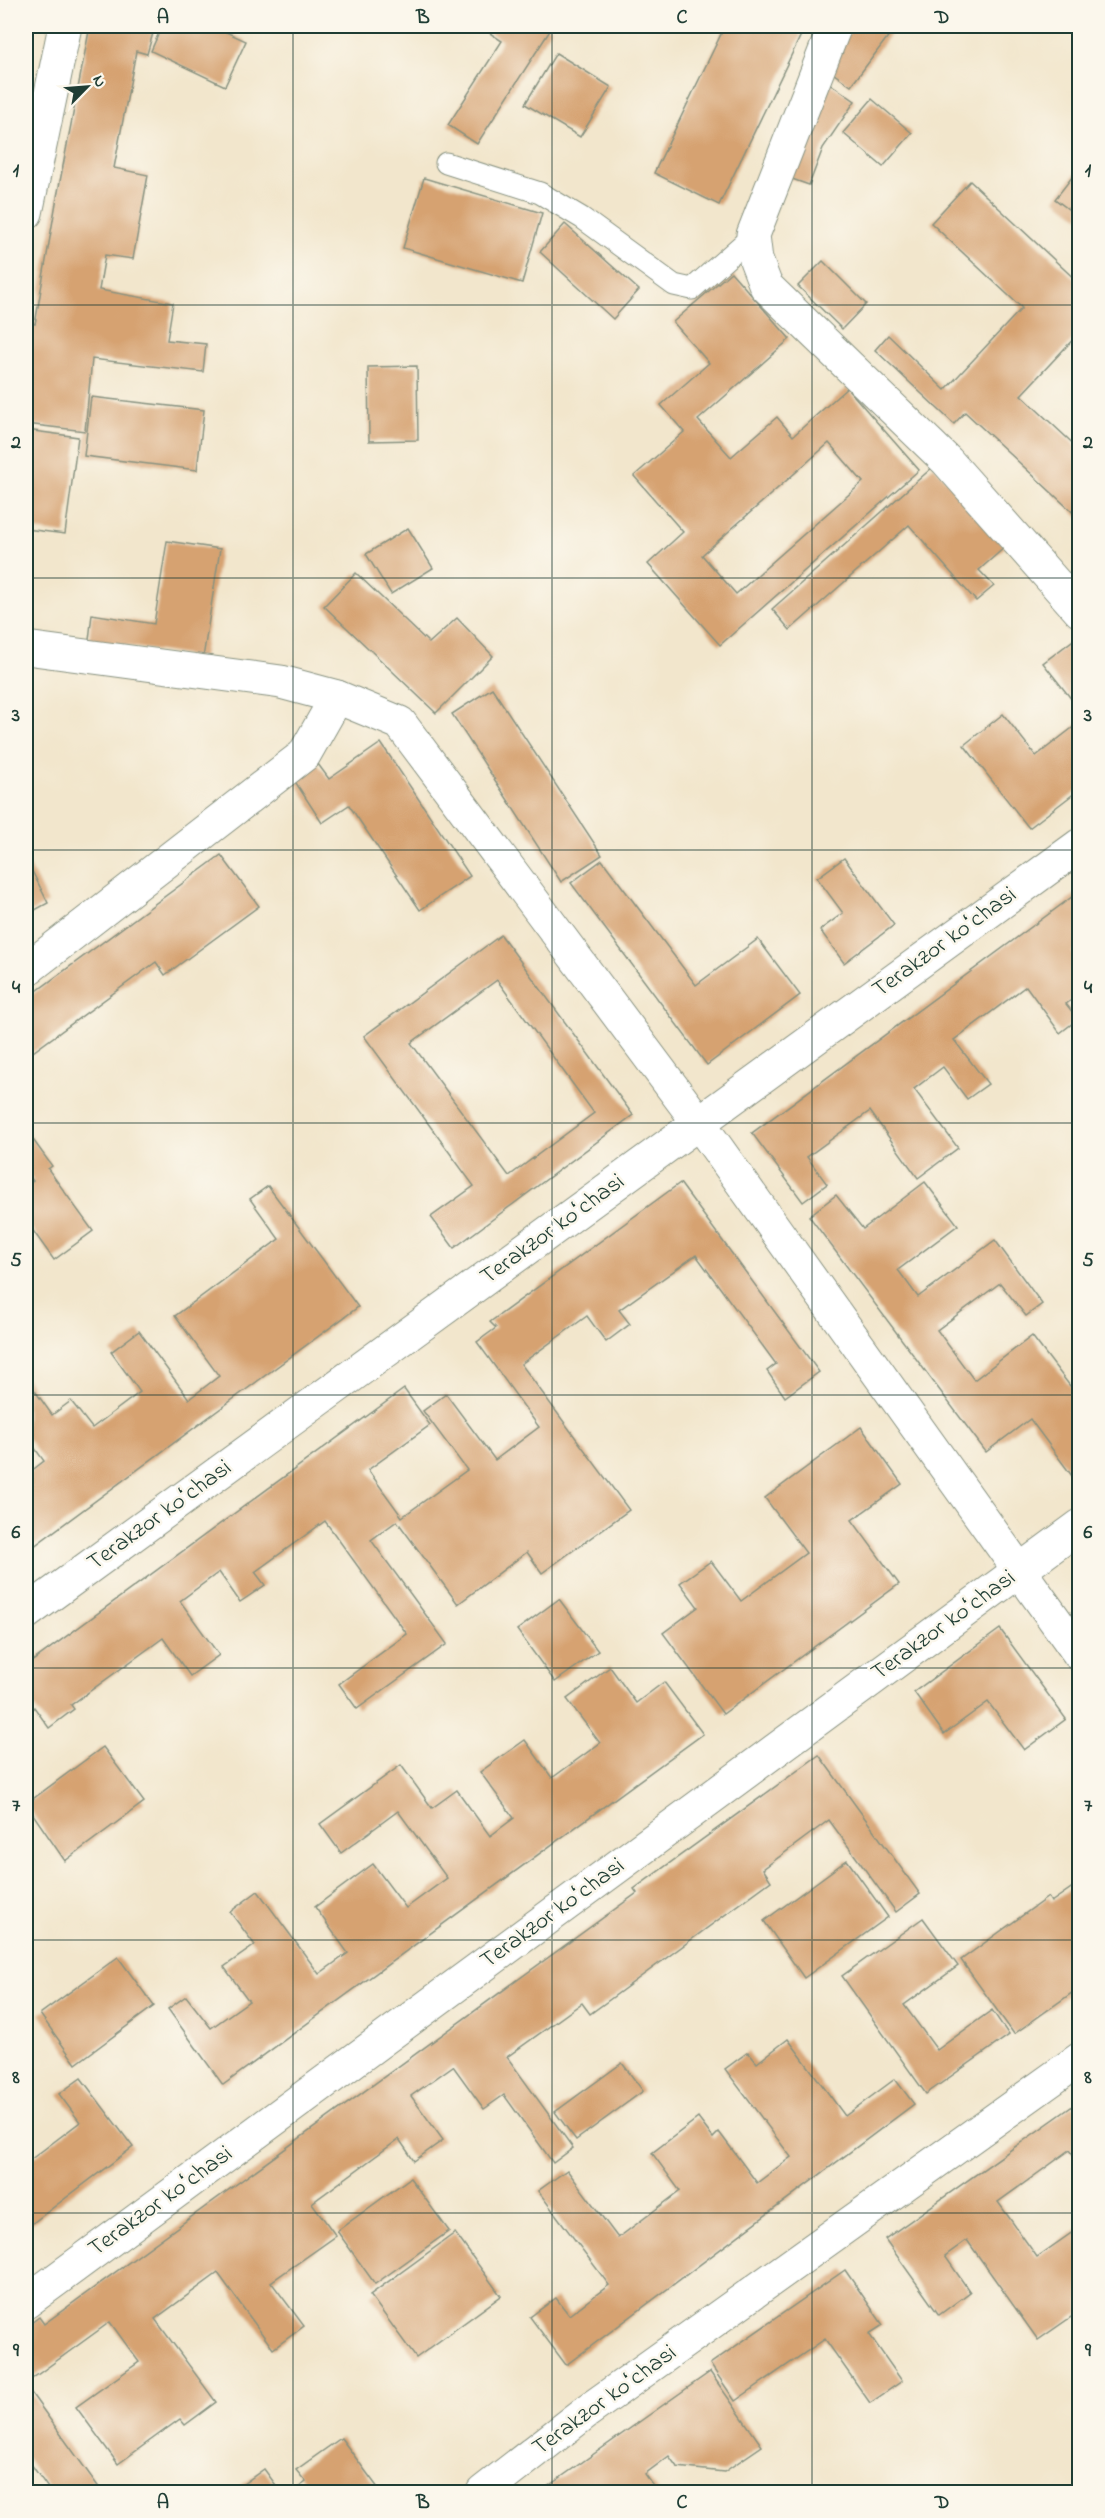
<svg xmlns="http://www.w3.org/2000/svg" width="1105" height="2518" font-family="'Indie Flower',sans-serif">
<rect width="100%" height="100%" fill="#fbf7ec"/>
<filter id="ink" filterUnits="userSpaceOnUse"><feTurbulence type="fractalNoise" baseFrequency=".0167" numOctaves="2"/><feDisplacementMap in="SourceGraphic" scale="12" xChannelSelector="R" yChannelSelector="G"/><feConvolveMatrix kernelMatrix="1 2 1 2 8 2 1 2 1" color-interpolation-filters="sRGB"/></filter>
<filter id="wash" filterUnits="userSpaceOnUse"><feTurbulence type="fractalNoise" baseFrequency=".008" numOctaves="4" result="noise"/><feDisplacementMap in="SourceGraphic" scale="24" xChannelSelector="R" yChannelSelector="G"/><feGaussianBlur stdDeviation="1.35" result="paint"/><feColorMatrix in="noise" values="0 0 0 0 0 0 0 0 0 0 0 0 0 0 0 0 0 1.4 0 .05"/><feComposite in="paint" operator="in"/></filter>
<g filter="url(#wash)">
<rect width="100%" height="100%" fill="#f2e6cc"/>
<g id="blocks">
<g fill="#d6a271" fill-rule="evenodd">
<path d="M90,26H155L147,54L136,51L114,168L148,175L133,259L105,255L99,290L173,303L167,340L206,344L203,372L92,359L85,431L26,424V371L31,323L35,324L57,197Z"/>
<path d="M162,26H213L246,41L225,86L151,51Z"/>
<path d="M479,26H545L551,29L477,144L448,125L502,41Z"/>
<path d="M725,26H781L801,35L719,205L654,173Z"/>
<path d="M853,26H896L851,86L823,66Z"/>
<path d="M556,53L611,87L580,137L525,104Z"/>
<path d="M819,76L855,101L823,148L809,185L781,175Z"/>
<path d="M872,99L912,133L883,167L843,133Z"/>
<path d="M1080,167V218L1055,199Z"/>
<path d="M424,178L542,213L522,283L403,248Z"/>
<path d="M970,181L1080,284V332L1021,395L1080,450V519L965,412L954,424L875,350L888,335L945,390L1022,308L931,223Z"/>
<path d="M565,224L639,290L613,319L540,252Z"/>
<path d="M823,261L866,304L842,329L798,286Z"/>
<path d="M731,272L790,339L698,420L731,457L777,417L793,436L847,388L919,470L720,645L648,564L683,532L634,476L684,432L661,405L709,363L673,322ZM829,443L863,482L736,594L702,555Z"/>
<path d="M417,366L418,440L369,441L368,367Z"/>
<path d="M91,397L204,410L197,470L84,456Z"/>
<path d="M26,430L78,437L65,534L26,529Z"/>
<path d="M934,466L1005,547L979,570L994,586L976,601L909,525L790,630L772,609Z"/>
<path d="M408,528L433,568L391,594L366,554Z"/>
<path d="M167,541L220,549L203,658L89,640L92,614L154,624Z"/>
<path d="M356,573L429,643L457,618L493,656L436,713L324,606Z"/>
<path d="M1080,635V710L1043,663Z"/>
<path d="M492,688L602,855L561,882L452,714Z"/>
<path d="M1003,714L1036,756L1080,722V789L1029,828L964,745Z"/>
<path d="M381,743L470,876L420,910L349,805L322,823L294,780L318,764L329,779Z"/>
<path d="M221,855L259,906L165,975L156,962L26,1057V999Z"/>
<path d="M844,858L894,925L844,963L820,930L843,913L817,878Z"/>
<path d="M26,859L48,903L26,915Z"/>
<path d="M602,860L696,985L758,939L800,995L707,1065L571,883Z"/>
<path d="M1080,891V947L1072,952L1080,962V994L1066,1004L1078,1019L1060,1033L1026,986L954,1040L988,1084L967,1099L943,1067L914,1089L958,1148L918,1178L870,1111L807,1157L827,1184L803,1202L752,1133Z"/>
<path d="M501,935L633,1115L454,1248L431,1217L474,1186L364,1036ZM497,980L594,1113L509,1176L411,1043Z"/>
<path d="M26,1130L52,1166L48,1169L93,1231L54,1260L26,1221V1186L33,1181L26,1171Z"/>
<path d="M925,1182L958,1225L898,1270L918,1297L995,1240L1042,1304L1026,1316L1000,1283L937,1330L974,1380L1032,1336L1070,1386L1080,1379L1078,1484L1030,1419L986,1452L809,1216L836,1195L863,1229Z"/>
<path d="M680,1183L819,1372L785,1397L767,1371L776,1364L696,1255L619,1310L630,1324L606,1342L587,1316L521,1364L629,1510L542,1573L527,1552L458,1604L397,1521L371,1540L447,1644L357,1709L339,1684L407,1634L325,1521L255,1572L265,1585L240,1602L219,1572L180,1601L219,1655L190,1676L163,1638L71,1705L74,1709L49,1728L34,1707L26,1713V1666L404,1389L430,1425L368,1470L402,1517L467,1470L423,1411L446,1394L495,1460L539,1427L477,1342L496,1328L490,1322Z"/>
<path d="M268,1186L358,1307L26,1552V1475L44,1461L26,1436V1378L52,1415L71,1401L92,1428L140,1392L111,1352L139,1331L189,1399L219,1376L175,1316L279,1239L250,1199Z"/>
<path d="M861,1427L902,1484L852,1520L899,1584L723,1714L663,1633L698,1607L680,1583L711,1561L741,1601L806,1553L765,1498Z"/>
<path d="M559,1599L598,1651L555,1682L517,1630Z"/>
<path d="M1000,1629L1066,1719L1024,1750L988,1702L944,1734L914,1692Z"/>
<path d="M610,1667L636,1703L664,1682L703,1734L223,2085L168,2009L186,1996L211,2028L249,2001L224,1967L255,1945L230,1912L258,1891L319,1974L348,1953L315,1907L373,1864L406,1908L447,1878L398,1811L341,1853L320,1824L401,1765L432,1808L457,1790L490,1836L514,1818L480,1772L525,1740L552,1778L600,1743L567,1699Z"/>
<path d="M103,1747L144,1802L65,1861L26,1804Z"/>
<path d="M819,1755L920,1894L896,1912L829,1820L763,1869L771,1881L590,2014L582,2003L507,2057L573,2148L553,2163L504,2095L484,2109L453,2066L411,2096L443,2140L414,2161L399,2139L312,2203L336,2236L271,2282L304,2326L273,2349L218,2273L155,2319L216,2402L185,2425L180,2419L118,2464L76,2407L139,2362L110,2322L26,2383V2327L39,2317L44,2324L637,1893L634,1889Z"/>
<path d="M847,1860L888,1917L804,1978L764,1921Z"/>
<path d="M1080,1882V1987L1014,2034L961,1960L1048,1897L1051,1902Z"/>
<path d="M923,1918L958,1966L904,2005L937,2050L992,2010L1009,2035L926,2094L842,1976Z"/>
<path d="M118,1957L154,2006L76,2064L40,2014Z"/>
<path d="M788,2039L845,2116L895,2079L914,2104L566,2365L530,2317L556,2298L569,2315L609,2285L538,2191L567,2170L618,2238L680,2191L652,2153L698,2118L713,2138L719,2132L757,2183L791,2157L725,2069L748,2052L757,2063Z"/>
<path d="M622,2063L643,2091L576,2140L555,2112Z"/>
<path d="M81,2078L133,2147L26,2228V2163L80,2122L59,2094Z"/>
<path d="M1074,2105L1080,2113V2164L1070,2150L998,2202L1037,2257L1080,2227V2316L1077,2313L1038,2340L967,2240L945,2256L970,2292L939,2315L885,2239Z"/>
<path d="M410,2178L449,2231L375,2284L337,2231Z"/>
<path d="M455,2233L501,2296L416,2358L370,2295Z"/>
<path d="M845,2270L883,2325L869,2334L902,2381L870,2403L825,2339L735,2401L710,2364Z"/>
<path d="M710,2372L762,2446L724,2472L677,2467L669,2456L645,2474L658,2492H540Z"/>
<path d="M26,2386L100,2489L95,2492H43L48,2488L26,2457Z"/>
<path d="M341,2438L381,2492H292L306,2482L296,2470Z"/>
<path d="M264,2469L281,2492H244L239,2487Z"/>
</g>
</g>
</g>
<g filter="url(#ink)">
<use href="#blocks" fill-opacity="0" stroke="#889280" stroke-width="1.5"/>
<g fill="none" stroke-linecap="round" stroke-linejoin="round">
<g stroke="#889280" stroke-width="23">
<path id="lane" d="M446,163L540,193L582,218L674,285L692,289L753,235"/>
</g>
<g stroke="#889280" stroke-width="35">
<g id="street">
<path d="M835,26L753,235L756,260L766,286L947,461L1080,611"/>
<path d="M26,648L281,682L337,697L400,723L699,1123L1080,1655"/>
<path d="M26,970L304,755L337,697"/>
<path d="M26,1613L1080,845"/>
<path d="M26,2302L1080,1526"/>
<path d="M483,2492L586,2412L1080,2059"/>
</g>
</g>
<g stroke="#889280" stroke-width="35">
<path id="secondary" d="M26,213L65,26"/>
</g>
<use href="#lane" stroke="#fff" stroke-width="21"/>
<use href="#street" stroke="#fff" stroke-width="33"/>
<use href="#secondary" stroke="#fff" stroke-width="33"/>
</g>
</g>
<path fill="none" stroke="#1f3d34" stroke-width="1.5" stroke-opacity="0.55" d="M293,26V2492M552,26V2492M812,26V2492M26,305H1080M26,578H1080M26,850H1080M26,1123H1080M26,1395H1080M26,1668H1080M26,1940H1080M26,2213H1080"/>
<g text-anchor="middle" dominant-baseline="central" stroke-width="5" stroke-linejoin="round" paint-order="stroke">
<g font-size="24" fill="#1f3d34" stroke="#fbf7ec">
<text transform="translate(945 943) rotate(-36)">Terakzor koʻchasi</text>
<text transform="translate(553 1230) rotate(-36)">Terakzor koʻchasi</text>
<text transform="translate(160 1516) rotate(-36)">Terakzor koʻchasi</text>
<text transform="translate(944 1626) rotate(-36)">Terakzor koʻchasi</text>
<text transform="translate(553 1914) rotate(-36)">Terakzor koʻchasi</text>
<text transform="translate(161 2202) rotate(-36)">Terakzor koʻchasi</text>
<text transform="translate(605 2401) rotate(-36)">Terakzor koʻchasi</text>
</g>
</g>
<rect width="1105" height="2518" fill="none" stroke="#fbf7ec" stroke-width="66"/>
<g transform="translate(87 87) rotate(65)" stroke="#fbf7ec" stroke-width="4.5" paint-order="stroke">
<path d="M0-4.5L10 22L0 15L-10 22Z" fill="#1f3d34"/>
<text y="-9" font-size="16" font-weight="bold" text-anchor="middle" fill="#1f3d34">N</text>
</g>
<rect x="33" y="33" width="1039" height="2452" fill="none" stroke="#1f3d34" stroke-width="2"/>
<g font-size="20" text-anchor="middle" font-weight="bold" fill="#1f3d34">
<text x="163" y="23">A</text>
<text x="423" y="23">B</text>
<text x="682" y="23">C</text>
<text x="942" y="23">D</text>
<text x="16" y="176">1</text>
<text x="1088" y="176">1</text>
<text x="16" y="448">2</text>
<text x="1088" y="448">2</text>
<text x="16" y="721">3</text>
<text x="1088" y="721">3</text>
<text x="16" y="993">4</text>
<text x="1088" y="993">4</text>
<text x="16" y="1266">5</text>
<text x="1088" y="1266">5</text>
<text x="16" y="1538">6</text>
<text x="1088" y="1538">6</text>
<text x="16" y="1811">7</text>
<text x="1088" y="1811">7</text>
<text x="16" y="2083">8</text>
<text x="1088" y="2083">8</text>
<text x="16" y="2356">9</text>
<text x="1088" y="2356">9</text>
<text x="163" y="2508">A</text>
<text x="423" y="2508">B</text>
<text x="682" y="2508">C</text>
<text x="942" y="2508">D</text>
</g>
</svg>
